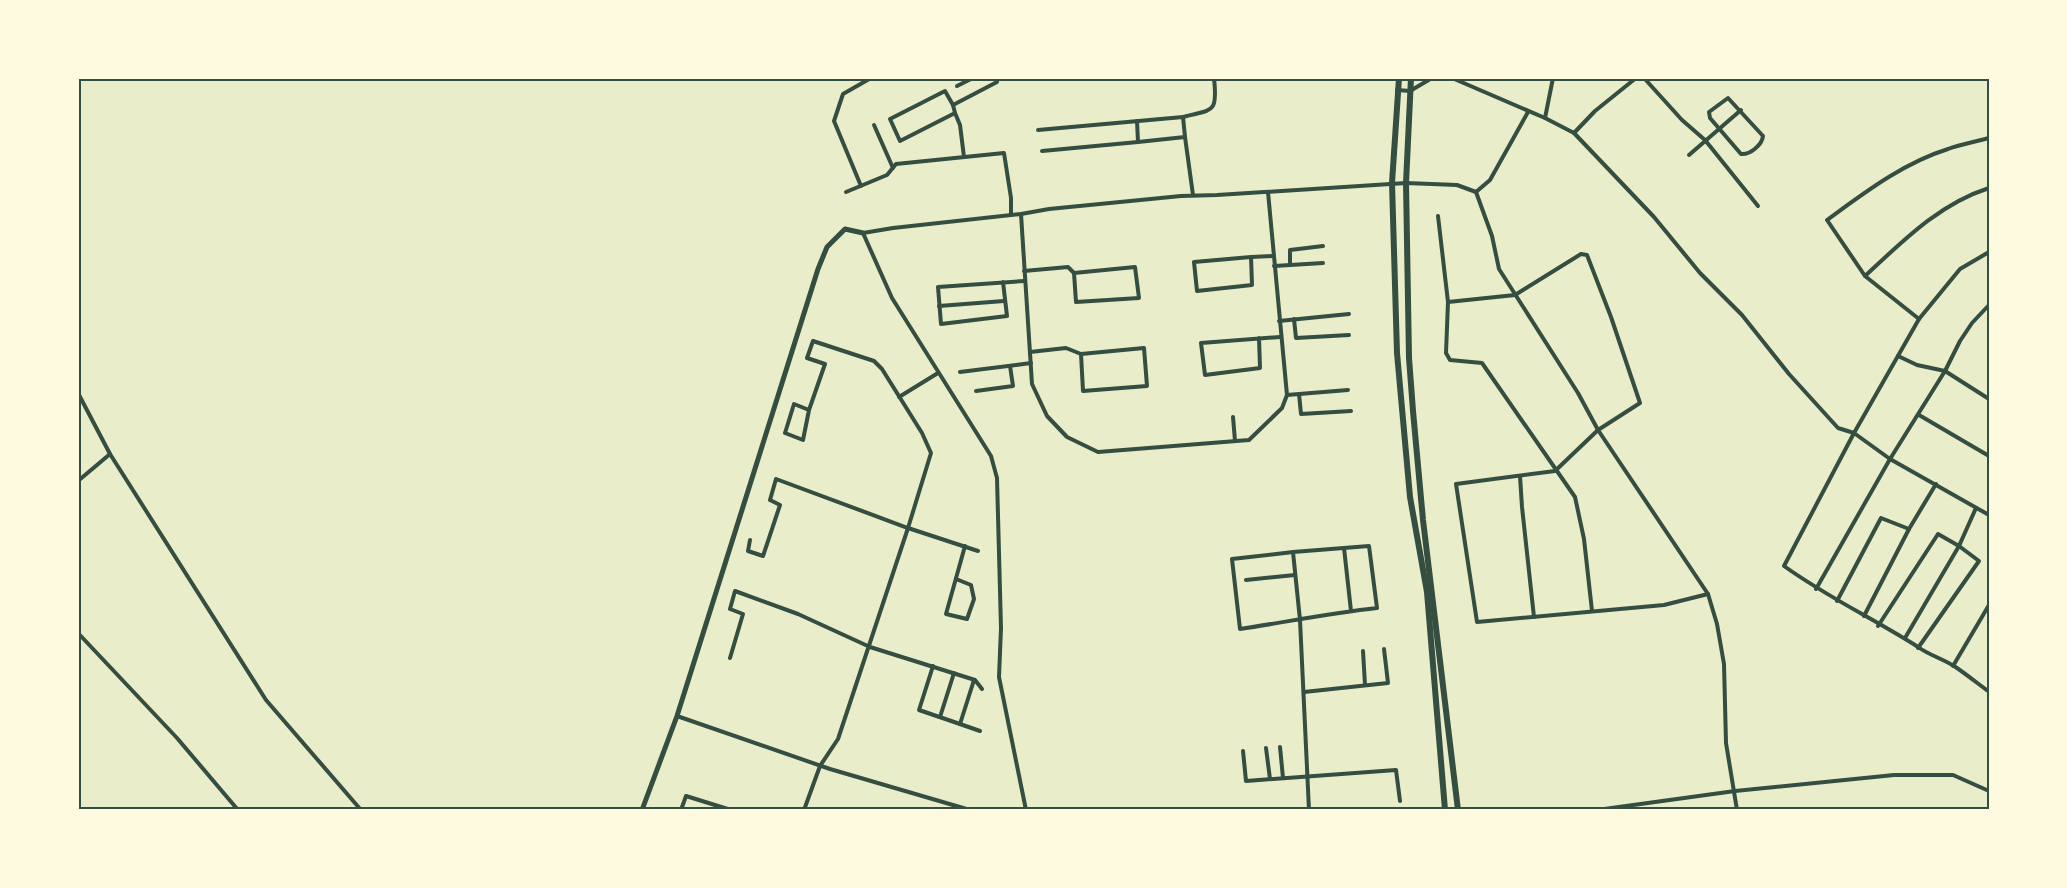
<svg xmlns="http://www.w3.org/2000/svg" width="2067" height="888" font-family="'DejaVu Sans',sans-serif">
<rect width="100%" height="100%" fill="#e9edc9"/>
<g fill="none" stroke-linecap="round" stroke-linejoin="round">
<g stroke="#344e41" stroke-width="4">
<path d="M1452,78L1545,118L1574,133L1654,217L1700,273L1742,315L1789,374L1838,428L1854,433L1890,459L1989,515"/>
<path d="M1644,78L1682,120L1705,140L1758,206"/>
<path d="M1665,78H1667"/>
<path d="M957,86L973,78"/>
<path d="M1397,90L1410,91L1432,78"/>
<path d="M1728,98L1763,136C1762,145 1750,155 1741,154L1710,118L1709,112Z"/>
<path d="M953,105L997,82V78"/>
<path d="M955,113L953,105L945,91L890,119L900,141L955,113L960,125L964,157"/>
<path d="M1183,117C1212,109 1218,115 1214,78"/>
<path d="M1545,118L1553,78"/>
<path d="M874,125L893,168"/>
<path d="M1038,130L1183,117L1185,137L1138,142"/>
<path d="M1574,133L1595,111L1636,78"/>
<path d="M1185,137L1193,195"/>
<path d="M1042,151L1138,142L1137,121"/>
<path d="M1689,155L1741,110"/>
<path d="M861,186L834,121L843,94L871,78"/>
<path d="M846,192L887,175L896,164L1004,153L1011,198V215"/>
<path d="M1476,192L1490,180L1528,112"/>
<path d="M1021,214L1032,384L1047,416L1067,437L1098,452L1249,440L1282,408L1287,395L1268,192"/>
<path d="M1438,216L1448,302L1446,353L1450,360L1482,363L1575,497L1584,539L1592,611"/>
<path d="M1989,252L1960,269L1919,319L1854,433L1784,566C1827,597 1874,619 1918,647C1929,655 1943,659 1954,666C1966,674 1977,683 1988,691L1989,689"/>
<path d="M1251,257L1194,262L1197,291L1252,285L1251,257L1273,256"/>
<path d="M1290,265V250L1323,246"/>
<path d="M1274,266L1323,263"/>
<path d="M1024,271L1068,267L1074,273L1076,302L1139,298L1135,267L1074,273"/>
<path d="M1865,276C1903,241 1939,204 1989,188"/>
<path d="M1003,282L1007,316L941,324L938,287L1024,281"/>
<path d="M1448,302L1515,295L1581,254L1587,255L1611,317L1640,403L1598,430L1555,471L1456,484L1477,622L1664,605L1708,594"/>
<path d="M939,306L1004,301"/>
<path d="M1294,319L1296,338L1349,335"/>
<path d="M1919,319L1865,276L1827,220C1864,193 1903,163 1948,149C1961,144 1975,142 1989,138"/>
<path d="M1279,321L1349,314"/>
<path d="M1259,338L1260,368L1205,375L1201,343L1280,337"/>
<path d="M1030,352L1066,348L1081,354L1083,391L1147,386L1144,348L1081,354"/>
<path d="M1898,356L1917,365L1945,371L1989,399"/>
<path d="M960,372L1031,363"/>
<path d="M976,391L1013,386L1010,366"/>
<path d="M78,393L110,454L266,700L361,810"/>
<path d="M1299,394L1301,414L1351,411"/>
<path d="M1287,395L1348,390"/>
<path d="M899,397L938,373"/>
<path d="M1919,415L1989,456"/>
<path d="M1233,417L1235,441"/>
<path d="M1520,476L1522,507L1534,617"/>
<path d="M78,481L110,454"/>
<path d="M750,540L748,551L763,556L780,505L770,500L776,479L908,528L978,551"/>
<path d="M1344,548L1351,611"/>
<path d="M1293,552L1369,546L1377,608C1331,613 1286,622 1240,629L1232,559L1293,552L1300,620L1309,810"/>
<path d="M956,579L971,585L974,599L967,619L946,614L965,546"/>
<path d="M1246,580L1295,575"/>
<path d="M1816,589L1890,459L1945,371L1960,341L1972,323L1989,305"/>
<path d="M1837,601L1881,518L1909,529"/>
<path d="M1864,616L1909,529L1936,484"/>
<path d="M1878,626L1938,534L1959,546L1979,561L1918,648"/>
<path d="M78,633L177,738L238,810"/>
<path d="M1905,638L1959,546L1976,508"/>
<path d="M1363,651L1365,685"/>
<path d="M730,658L743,614L730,609L735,591L798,614L870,647L975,680L982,689"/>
<path d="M933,666L919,710L960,724"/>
<path d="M1953,666L1989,605"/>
<path d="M974,680L960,724L980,731"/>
<path d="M1304,692L1388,683L1384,649"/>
<path d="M677,716L830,769L970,810"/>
<path d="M940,717L954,673"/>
<path d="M1280,747L1283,778"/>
<path d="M1266,748L1270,779"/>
<path d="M1243,751L1246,781L1396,770L1400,801"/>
<path d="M681,810L686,796L731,810"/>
<path d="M804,810L820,766L838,739L908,528L931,453L922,433L882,369L874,361L813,341L807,358L825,364L809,410L794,404L785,433L803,440L809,410"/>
<path d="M1026,810L999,677L1001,628L997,478L991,456L892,298L863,233L893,228L1021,214L1049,209L1181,196L1217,195L1406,183L1457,185L1476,192L1492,236L1499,269L1578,393L1598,430L1708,594L1717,624L1724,664L1726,743L1737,810"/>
<path d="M1597,810L1735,791L1894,775H1953L1989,791"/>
</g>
<path stroke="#344e41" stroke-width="5" d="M642,810L677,716L818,269L827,247L845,229L863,233"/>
<g stroke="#344e41" stroke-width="6">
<path d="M1399,78L1392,183L1397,353L1410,497L1427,592L1445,810"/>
<path d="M1411,78L1406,183L1409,358L1413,411L1423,520L1458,810"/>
</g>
</g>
<rect width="2067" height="888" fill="none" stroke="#fefae0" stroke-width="159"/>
<rect x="80" y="80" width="1908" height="728" fill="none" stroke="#344e41" stroke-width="2"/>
</svg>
